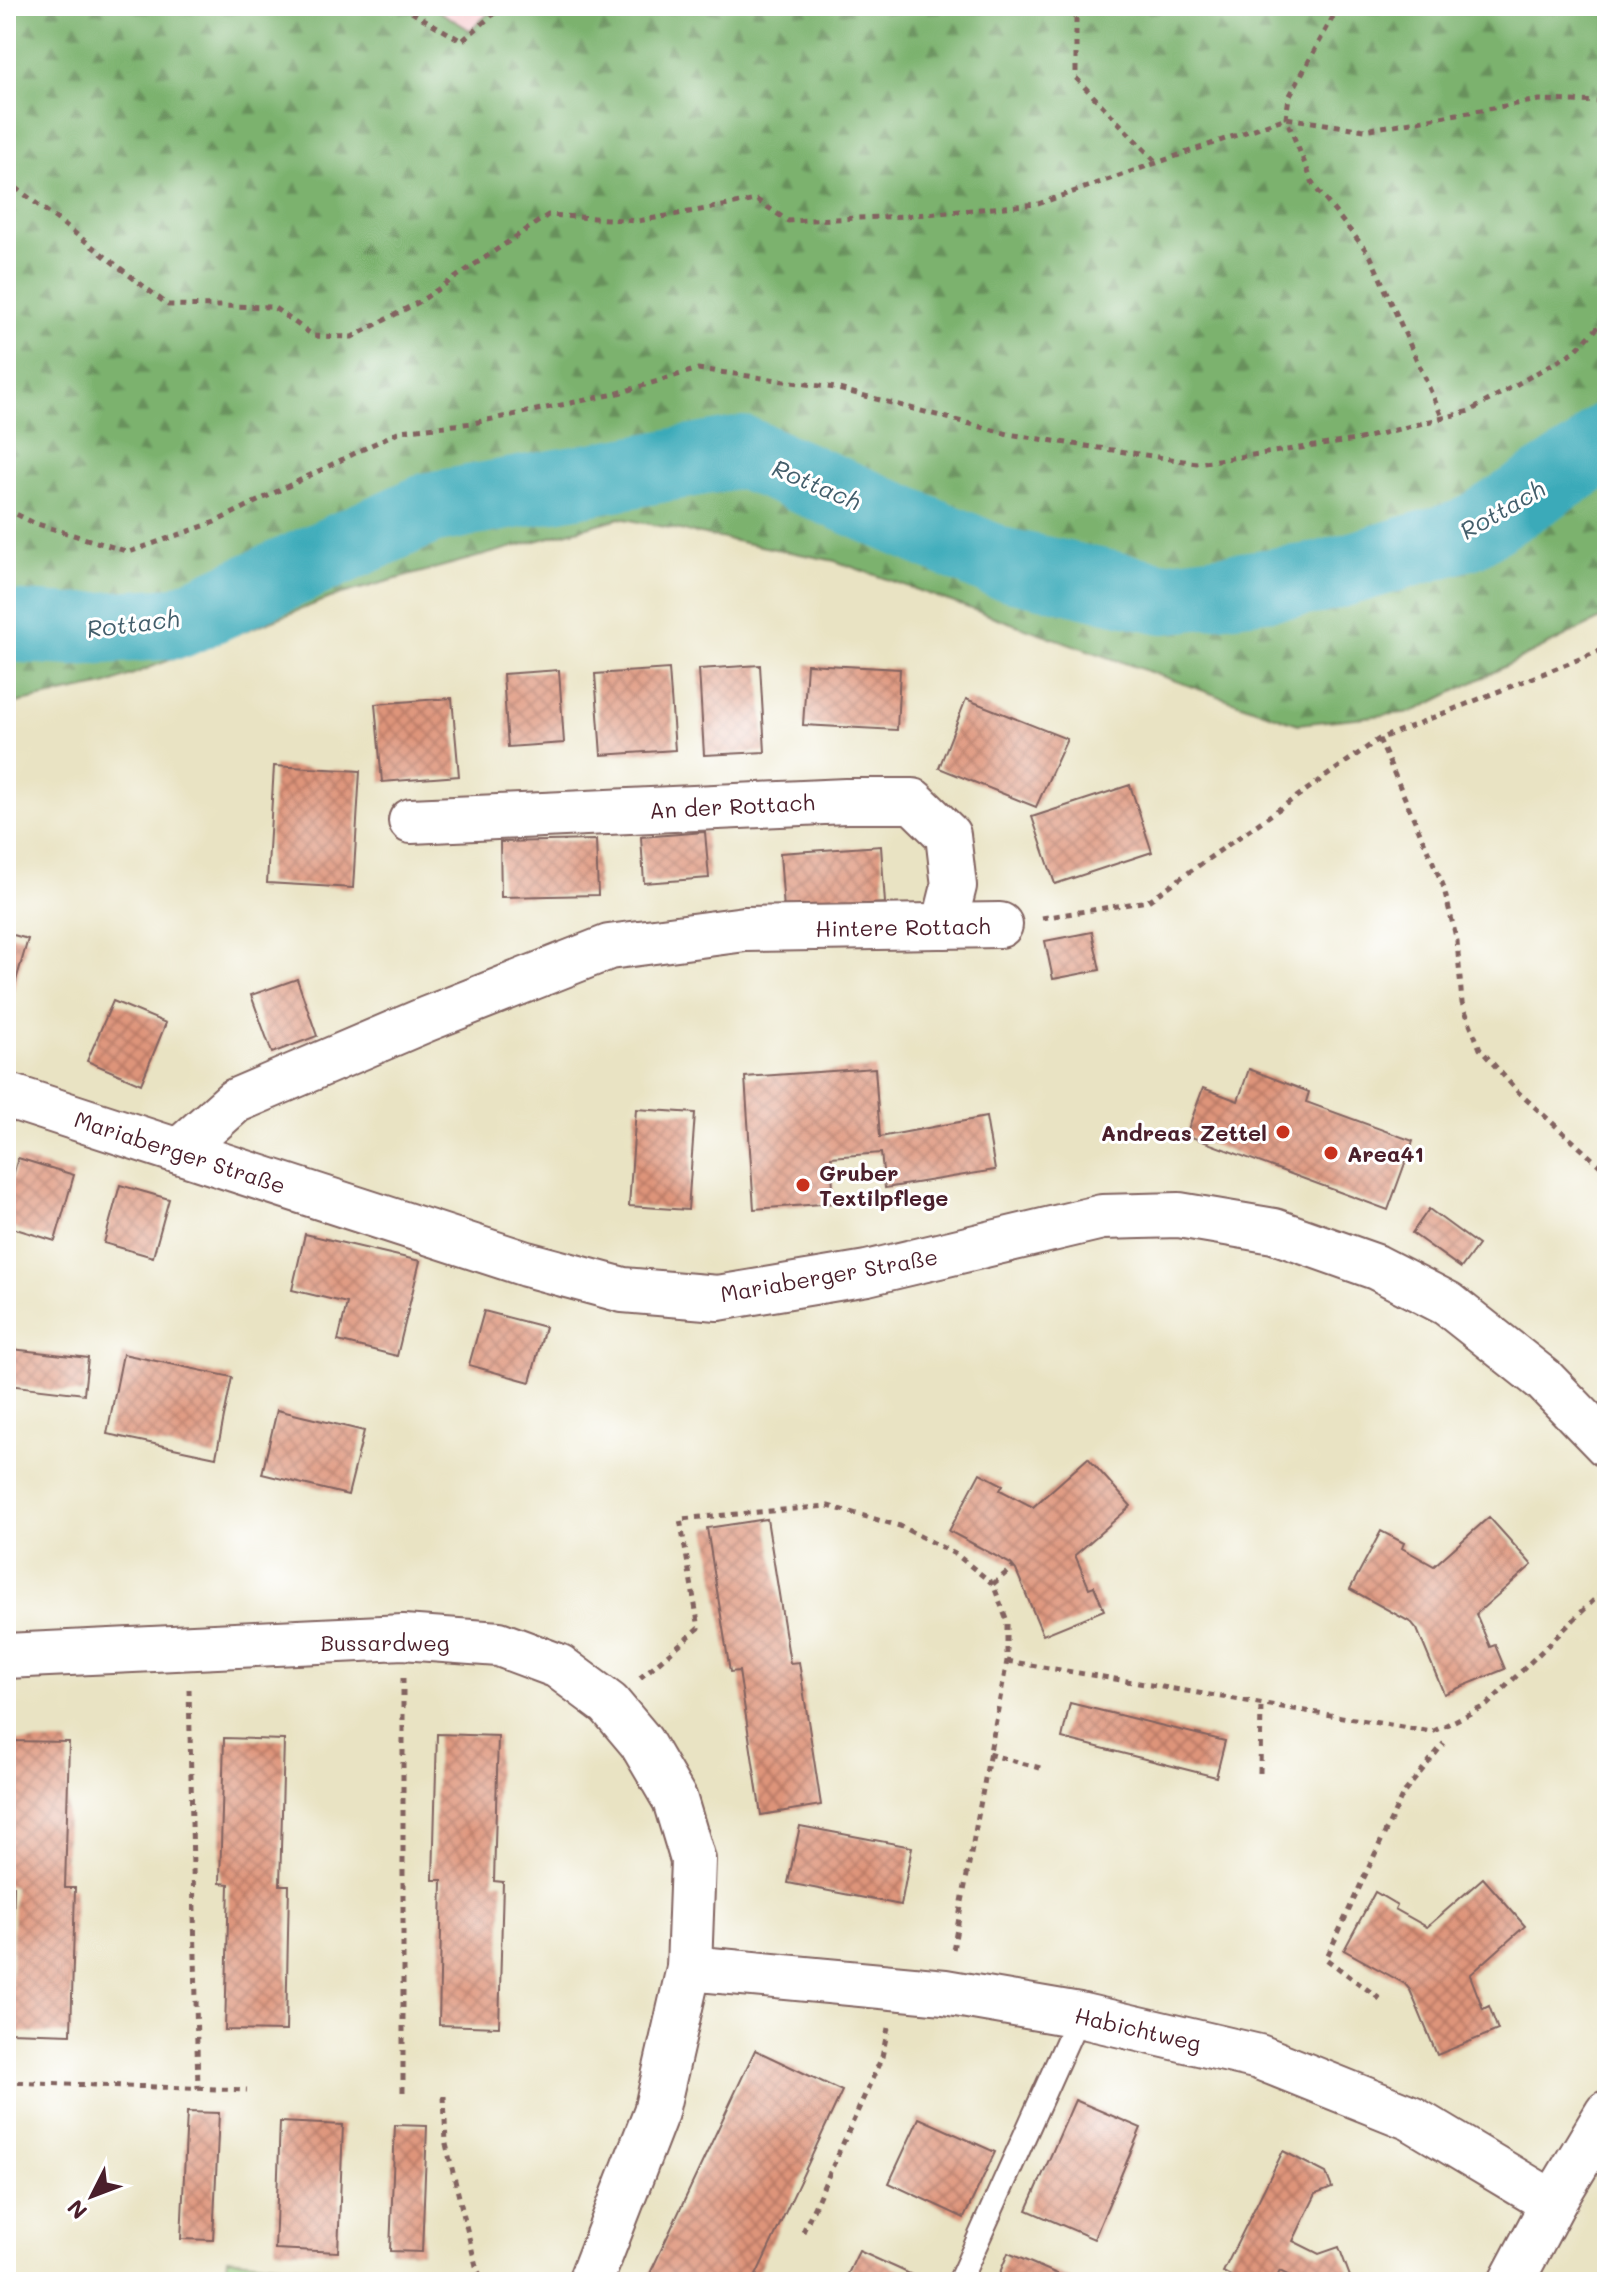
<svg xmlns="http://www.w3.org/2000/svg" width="1613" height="2288" font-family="Mali,sans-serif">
<defs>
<pattern id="forest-firs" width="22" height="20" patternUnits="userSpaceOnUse" patternTransform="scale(2)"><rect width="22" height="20" fill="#7bb26e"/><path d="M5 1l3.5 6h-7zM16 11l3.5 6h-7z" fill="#67905b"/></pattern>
<pattern id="park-tufts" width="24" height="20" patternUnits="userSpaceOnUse" patternTransform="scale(2)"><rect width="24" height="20" fill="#9acf80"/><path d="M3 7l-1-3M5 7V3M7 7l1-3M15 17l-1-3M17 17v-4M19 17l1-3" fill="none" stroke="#86b16f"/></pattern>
<pattern id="building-cross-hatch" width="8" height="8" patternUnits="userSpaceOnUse" patternTransform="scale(2)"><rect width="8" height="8" fill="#de947a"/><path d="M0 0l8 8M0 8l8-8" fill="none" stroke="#b67864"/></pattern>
</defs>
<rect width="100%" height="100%" fill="#fff"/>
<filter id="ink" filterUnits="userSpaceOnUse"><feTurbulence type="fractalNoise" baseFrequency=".0125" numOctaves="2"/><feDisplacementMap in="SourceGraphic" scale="16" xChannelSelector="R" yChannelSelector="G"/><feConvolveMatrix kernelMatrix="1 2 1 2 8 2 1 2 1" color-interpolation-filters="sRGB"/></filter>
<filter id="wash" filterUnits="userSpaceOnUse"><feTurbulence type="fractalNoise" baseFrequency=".006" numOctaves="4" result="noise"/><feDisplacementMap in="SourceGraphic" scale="32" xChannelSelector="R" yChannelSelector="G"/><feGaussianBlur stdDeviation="1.8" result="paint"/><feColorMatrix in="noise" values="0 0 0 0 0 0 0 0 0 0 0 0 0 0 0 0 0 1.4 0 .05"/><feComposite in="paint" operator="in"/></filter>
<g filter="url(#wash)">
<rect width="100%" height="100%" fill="#e9e3c3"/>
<path fill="#f7cfd1" d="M430,6H497L470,30Z"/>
<path fill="url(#forest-firs)" stroke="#62684c" stroke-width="2" d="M6,6H430L470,30L497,6H1607V616L1413,712L1298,724L835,561L620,518L338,595L105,685L6,705Z"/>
<path fill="url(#park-tufts)" stroke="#727756" stroke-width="2" d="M228,2258L393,2277V2282H225Z"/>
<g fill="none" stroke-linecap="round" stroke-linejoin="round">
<path stroke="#3baab9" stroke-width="72" d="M6,626L72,630L177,623L430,508L743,452L1000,563L1164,598L1319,578L1468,534L1592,455L1607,438"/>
</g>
<g id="blocks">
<g fill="url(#building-cross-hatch)">
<path d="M807,664L900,669L897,730L803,725Z"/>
<path d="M760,665L765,752L704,755L699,669Z"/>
<path d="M669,669L675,750L601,755L595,674Z"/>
<path d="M559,670L564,743L508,747L503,674Z"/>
<path d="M452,698L459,776L382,782L375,704Z"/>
<path d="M966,699L1067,739L1036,807L939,768Z"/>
<path d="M274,766L360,771L353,888L267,883Z"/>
<path d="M1130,785L1152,852L1055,884L1032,817Z"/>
<path d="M705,832L709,878L644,883L641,837Z"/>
<path d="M596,840L598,895L501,897L500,842Z"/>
<path d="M881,846L885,903L784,910L780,853Z"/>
<path d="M1092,932L1100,970L1053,979L1045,941Z"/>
<path d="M6,933L28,939L7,1012H6Z"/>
<path d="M297,979L317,1036L272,1053L251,995Z"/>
<path d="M113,1001L166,1023L141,1084L87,1061Z"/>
<path d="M875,1068L880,1137L986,1117L995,1170L885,1188L881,1153L831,1157L834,1203L754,1209L745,1077Z"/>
<path d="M1249,1069L1309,1092L1306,1102L1413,1141L1388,1210L1186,1135L1203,1088L1238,1101Z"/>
<path d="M636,1109L695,1113L688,1210L629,1206Z"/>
<path d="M18,1158L74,1175L55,1241L6,1226V1200Z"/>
<path d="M120,1185L169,1199L153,1257L104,1243Z"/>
<path d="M1429,1209L1478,1245L1461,1268L1412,1233Z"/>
<path d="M305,1234L420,1261L397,1356L338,1341L347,1303L292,1290Z"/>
<path d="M484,1311L545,1327L530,1382L469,1365Z"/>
<path d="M12,1349L88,1358L84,1394L7,1385Z"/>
<path d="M123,1354L232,1377L216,1457L107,1434Z"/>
<path d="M277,1410L364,1431L348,1495L262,1474Z"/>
<path d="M1088,1458L1131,1506L1075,1555L1089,1588L1094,1586L1104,1610L1043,1635L1016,1570L1011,1564L949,1531L980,1473L1003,1485L1000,1490L1033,1507Z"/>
<path d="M1489,1517L1532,1565L1476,1614L1490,1647L1495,1645L1505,1669L1444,1694L1417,1629L1412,1623L1350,1589L1381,1531L1404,1543L1402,1548L1434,1566Z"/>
<path d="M767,1519L790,1663L799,1662L821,1805L761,1815L739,1671L730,1672L707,1528Z"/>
<path d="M1070,1703L1225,1741L1216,1777L1062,1738Z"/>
<path d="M437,1734L498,1736L494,1881L503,1882L499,2027L439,2025L442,1880H433Z"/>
<path d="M224,1738L284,1740L280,1885H289L286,2031L225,2030L229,1884L220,1883Z"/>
<path d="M8,1741L69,1742L65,1888H75L71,2034L10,2032L14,1886H6Z"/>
<path d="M800,1826L912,1847L901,1905L788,1883Z"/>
<path d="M1483,1878L1525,1926L1470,1975L1483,2009L1489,2006L1498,2030L1437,2055L1410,1990L1405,1984L1344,1950L1375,1892L1397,1905L1395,1909L1427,1927Z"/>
<path d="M755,2050L842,2091L753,2282H646Z"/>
<path d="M1075,2100L1141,2128L1094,2239L1027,2210Z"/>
<path d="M187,2112L219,2113L213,2240L181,2239Z"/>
<path d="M919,2118L995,2152L964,2218L889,2183Z"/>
<path d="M280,2122L343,2125L338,2252L275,2249Z"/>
<path d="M395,2125L427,2126L422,2252L390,2251Z"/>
<path d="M1283,2151L1326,2173L1332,2188L1316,2194L1293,2241L1319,2254L1339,2247L1352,2282H1301L1280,2271L1274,2282H1242L1223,2272Z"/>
<path d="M859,2251L897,2268L927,2282H844Z"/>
<path d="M1008,2253L1076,2282H996Z"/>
</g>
</g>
</g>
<g filter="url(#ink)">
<use href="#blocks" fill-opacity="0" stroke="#826460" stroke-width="2"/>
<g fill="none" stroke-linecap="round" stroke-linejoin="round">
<g stroke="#826460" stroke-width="26">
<path id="service" d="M959,2282L1079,2015"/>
</g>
<g stroke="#826460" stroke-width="48">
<g id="minor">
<path d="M411,821L846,801H913L948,835L954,886L944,926"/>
<path d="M6,1095L526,1264L623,1290L718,1298L867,1273L1102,1217L1179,1215L1274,1231L1376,1267L1448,1304L1544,1380L1607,1445"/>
<path d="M179,1151L235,1101L427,1019L609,947L745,929L1000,925"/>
<path d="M6,1656L403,1637L499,1644L558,1666L609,1704L641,1742L675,1800L693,1860L689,1968L656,2112L590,2282"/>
<path d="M689,1968L945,1992L1079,2015L1259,2057L1411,2118L1553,2203"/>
<path d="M1511,2282L1553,2203L1607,2113"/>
</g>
</g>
<g stroke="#826460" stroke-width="5" stroke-dasharray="6 6" stroke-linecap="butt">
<path d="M401,6L462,41L503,6"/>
<path d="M1076,6V78L1158,164"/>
<path d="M1339,6L1289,97L1286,118L1314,186L1370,255L1443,419"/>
<path d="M6,180L168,305L273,307L314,336L352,337L419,302L548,215L638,221L757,200L788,221L904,216L1038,204L1286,118L1365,130L1539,100L1607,102"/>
<path d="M6,509L34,523L129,552L215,522L400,431L473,423L615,394L698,369L835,388L1008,434L1197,463L1356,440L1470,411L1575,351L1607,318"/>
<path d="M1379,739L1443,885L1457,941L1462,1003L1480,1049L1518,1092L1607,1172"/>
<path d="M1042,918L1148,901L1379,739L1607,648"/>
<path d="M993,1584L1013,1567"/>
<path d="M1007,1661L1432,1732L1487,1705L1607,1587"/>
<path d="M403,1678V2093"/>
<path d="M640,1678L699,1628L680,1519L828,1506L900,1526L957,1555L993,1584L1007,1621V1661L953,1950"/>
<path d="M189,1689L198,2089"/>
<path d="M988,1754L1044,1769"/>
<path d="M1260,1773L1261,1703"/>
<path d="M1380,1999L1326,1959L1403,1794L1444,1743"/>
<path d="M6,2082L247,2090"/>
<path d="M444,2096L446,2144L477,2270L485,2282"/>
<path d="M803,2232L882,2057L888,2028"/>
</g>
<use href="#service" stroke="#fff" stroke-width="22"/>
<use href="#minor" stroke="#fff" stroke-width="44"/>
</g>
</g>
<g fill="#c8321e" stroke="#fff" stroke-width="3">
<circle cx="1283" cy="1132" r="8"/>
<circle cx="1331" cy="1153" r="8"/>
<circle cx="803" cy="1185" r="8"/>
</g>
<g text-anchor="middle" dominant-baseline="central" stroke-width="6" stroke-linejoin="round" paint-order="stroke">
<g font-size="22" fill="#4a1f2b" stroke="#fff">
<text transform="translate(732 806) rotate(-3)">An der Rottach</text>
<text transform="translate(903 927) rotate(-1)">Hintere Rottach</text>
<text transform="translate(180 1152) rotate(18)">Mariaberger Straße</text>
<text transform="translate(829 1275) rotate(-10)">Mariaberger Straße</text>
<text x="385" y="1642">Bussardweg</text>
<text transform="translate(1138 2029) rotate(13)">Habichtweg</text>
</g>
<g font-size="22" font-weight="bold" fill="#4a1f2b" stroke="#fff" text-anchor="start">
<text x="1267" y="1132" text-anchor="end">Andreas Zettel</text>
<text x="1347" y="1153">Area41</text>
<text x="819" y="1172">Gruber<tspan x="819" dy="25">Textilpflege</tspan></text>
</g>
<g font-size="24" font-style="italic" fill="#435e6b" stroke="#fff">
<text transform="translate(817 484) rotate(23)">Rottach</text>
<text transform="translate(1502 509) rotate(-30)">Rottach</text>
<text transform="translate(133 623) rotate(-7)">Rottach</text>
</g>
</g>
<rect width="1613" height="2288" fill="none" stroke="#fff" stroke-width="32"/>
<g transform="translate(92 2196) rotate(228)" stroke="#ffffff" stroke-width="6" paint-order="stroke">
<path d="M0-6L14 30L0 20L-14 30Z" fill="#4a1f2b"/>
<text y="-12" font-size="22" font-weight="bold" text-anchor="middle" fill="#4a1f2b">N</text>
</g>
</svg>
